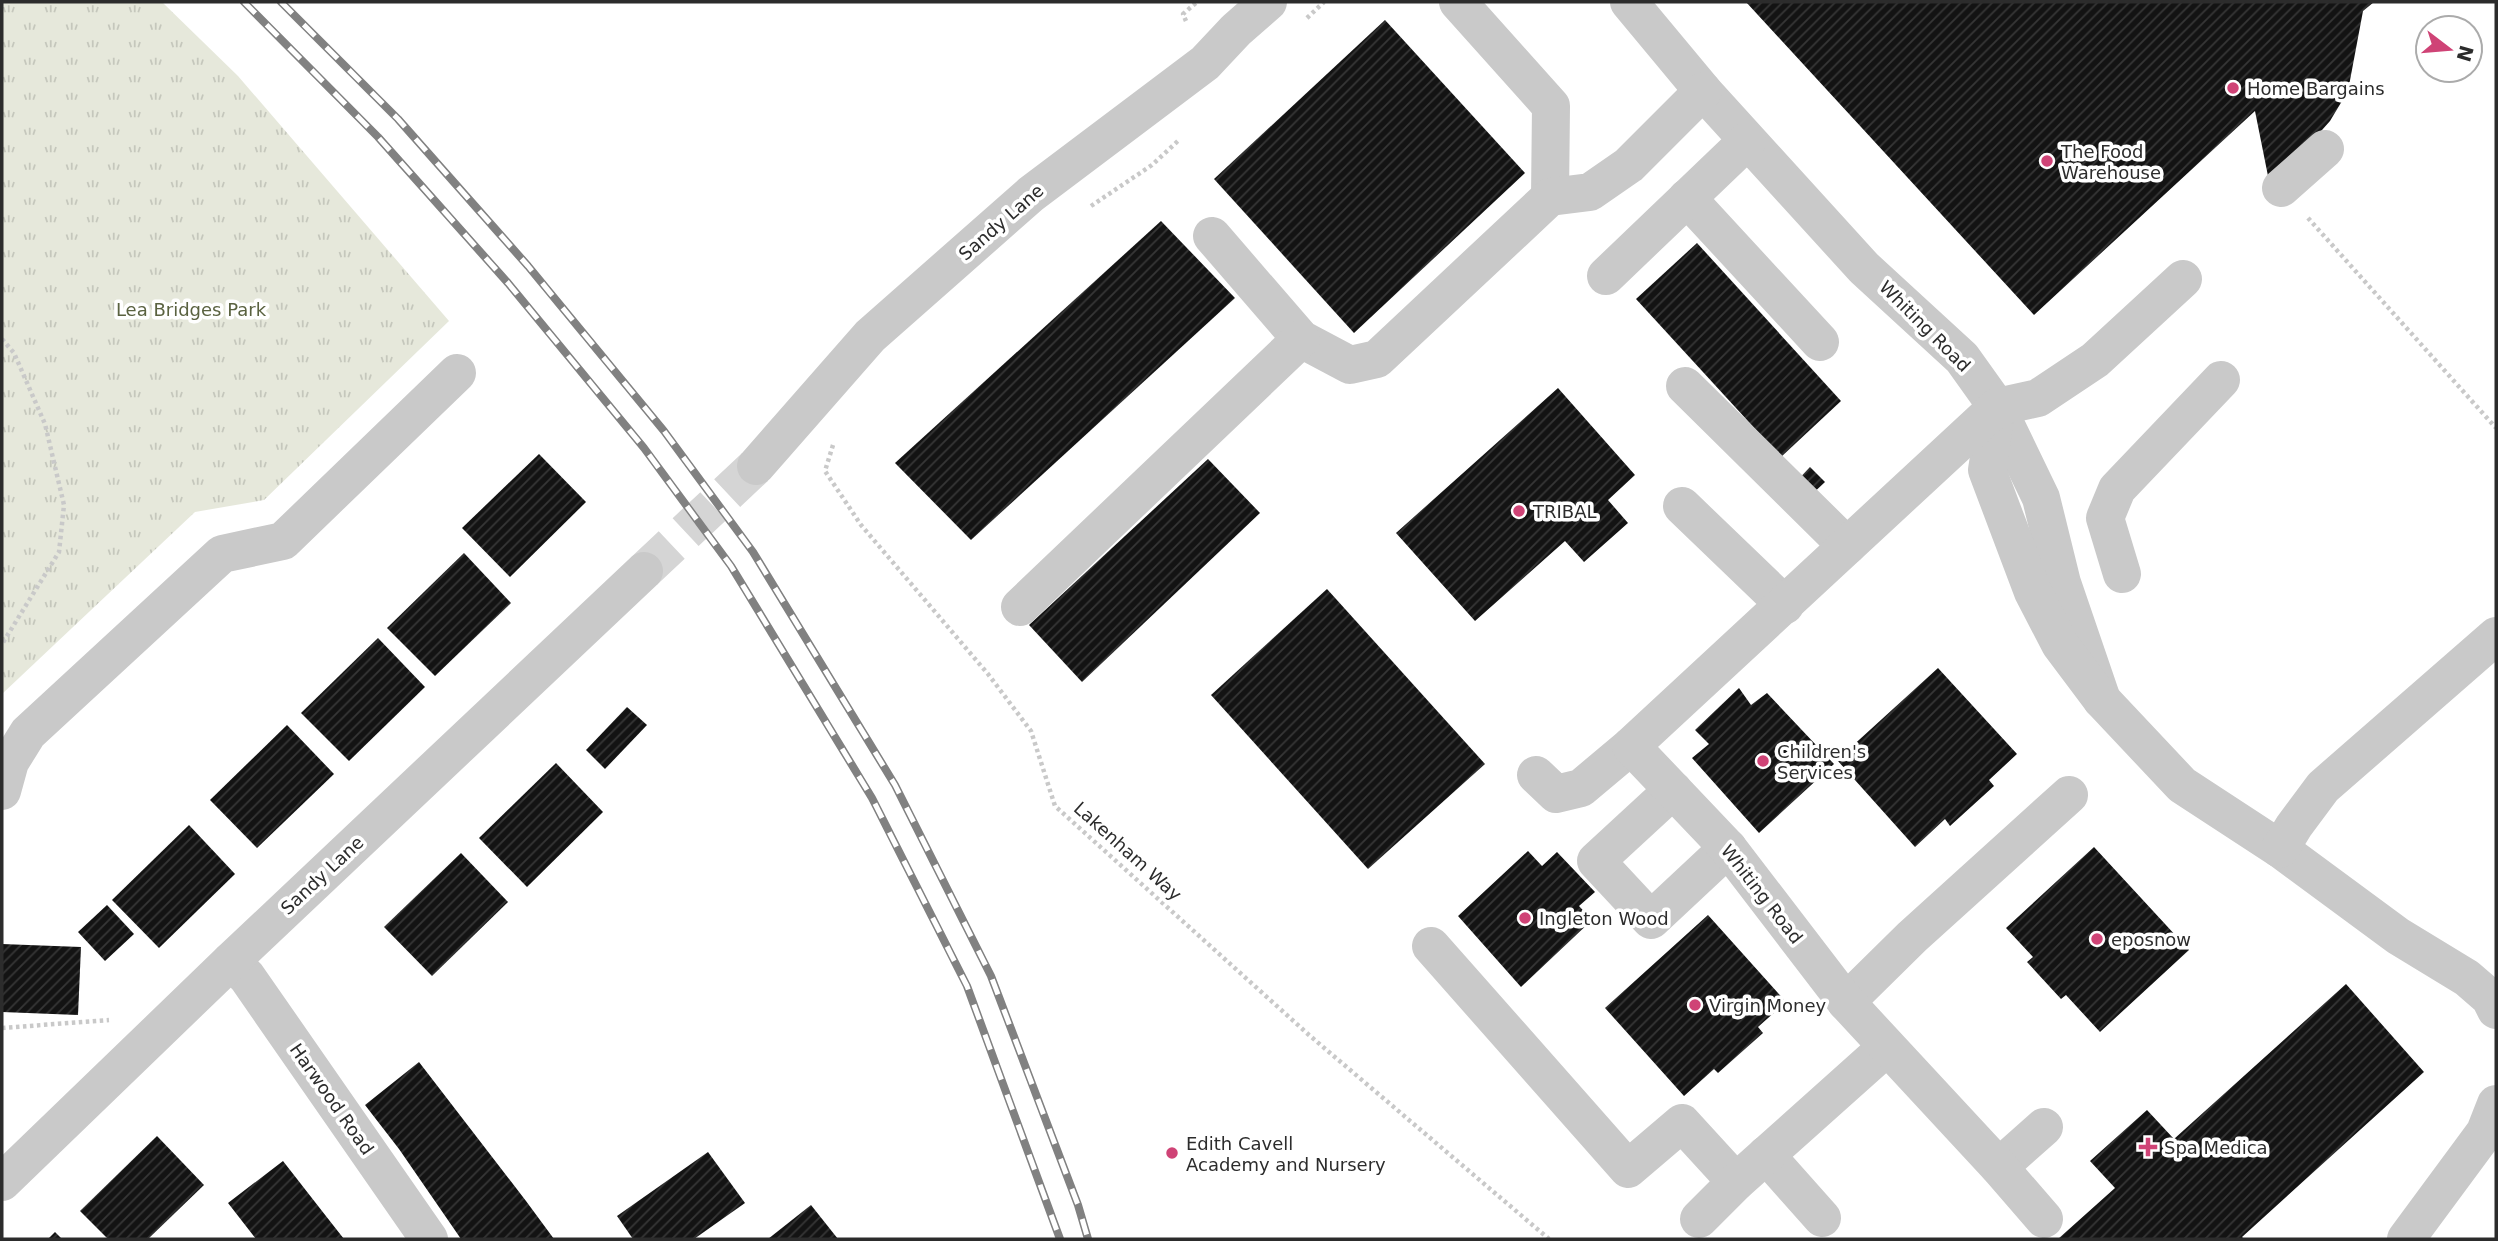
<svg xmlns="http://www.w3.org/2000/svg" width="2498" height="1241" font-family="'DejaVu Sans',sans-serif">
<defs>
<pattern id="park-tufts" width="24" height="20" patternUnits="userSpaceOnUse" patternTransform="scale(1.75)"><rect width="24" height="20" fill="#e6e8db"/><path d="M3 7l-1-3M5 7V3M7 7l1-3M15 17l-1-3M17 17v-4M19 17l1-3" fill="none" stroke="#c5c7bc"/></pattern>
<pattern id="building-hatch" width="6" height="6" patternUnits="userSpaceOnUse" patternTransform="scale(1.75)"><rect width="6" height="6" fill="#131313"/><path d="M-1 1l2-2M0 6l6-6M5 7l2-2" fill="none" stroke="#363636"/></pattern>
</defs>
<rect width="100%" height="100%" fill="#fff"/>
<path fill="url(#park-tufts)" d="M2,2H162L238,76L449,321L264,500L195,512L2,694Z"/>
<g fill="url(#building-hatch)">
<path d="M1746,2H2374L2363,11L2348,91L2330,121L2306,148L2268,176L2255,111L2034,315Z"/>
<path d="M1385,20L1525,173L1354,333L1214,179Z"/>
<path d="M1161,221L1235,298L971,540L895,463Z"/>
<path d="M1697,243L1841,401L1781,457L1636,299Z"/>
<path d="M1558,388L1635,475L1608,500L1628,523L1584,562L1565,541L1475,621L1396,533Z"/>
<path d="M539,454L586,502L510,577L462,528Z"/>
<path d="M1208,459L1260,513L1082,682L1029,625Z"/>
<path d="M1810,467L1825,482L1809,497L1795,483Z"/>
<path d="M464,553L511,603L435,676L387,628Z"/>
<path d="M1327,589L1485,764L1368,869L1211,695Z"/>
<path d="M378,638L425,687L349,761L301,713Z"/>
<path d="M1938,668L2017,754L1989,780L1994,786L1950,826L1945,819L1915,847L1837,760Z"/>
<path d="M1739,688L1751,705L1767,693L1834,764L1759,833L1692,758L1709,744L1695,730Z"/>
<path d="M627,707L647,725L605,769L586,750Z"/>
<path d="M287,725L334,774L257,848L210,800Z"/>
<path d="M556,763L603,812L527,887L479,838Z"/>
<path d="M189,825L235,874L159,948L112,900Z"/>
<path d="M2094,847L2189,950L2100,1032L2066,995L2061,999L2027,962L2033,957L2006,928Z"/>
<path d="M1528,851L1542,866L1557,852L1595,892L1579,906L1592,920L1521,987L1458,916Z"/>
<path d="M461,853L508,902L432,976L384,927Z"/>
<path d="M107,905L134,934L105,961L78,932Z"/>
<path d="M1708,915L1786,1002L1758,1027L1763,1033L1718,1073L1714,1069L1684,1096L1605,1008Z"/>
<path d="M2,944L81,947L78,1015L2,1012Z"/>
<path d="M2346,984L2424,1072L2242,1237L2244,1239H2058L2115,1188L2090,1161L2147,1110L2174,1139Z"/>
<path d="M419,1062L526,1201L554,1239H461L399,1149L365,1105Z"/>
<path d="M157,1136L204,1185L148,1239H108L80,1211Z"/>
<path d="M708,1152L745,1203L694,1239H633L617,1216Z"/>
<path d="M283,1161L322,1211L344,1239H256L228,1203Z"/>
<path d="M811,1205L838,1239H768Z"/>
<path d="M55,1232L62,1239H48Z"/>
</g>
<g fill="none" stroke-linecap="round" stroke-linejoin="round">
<path stroke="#d5d5d5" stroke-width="38" stroke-dasharray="38 19" stroke-linecap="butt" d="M644,571L756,466"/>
<g stroke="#c9c9c9" stroke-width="4.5" stroke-dasharray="3.5 3.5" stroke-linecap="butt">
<path d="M1307,18L1324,2"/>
<path d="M1186,21L1183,14L1197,2"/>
<path d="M1091,206L1152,165L1179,140"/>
<path d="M2308,218L2496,428"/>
<path d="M2,339L14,353L45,424L64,505L59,552L2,644"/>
<path d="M833,445L825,471L861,525L988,674L1031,731L1055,806L1309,1035L1549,1239"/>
<path d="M2,1028L109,1020"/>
</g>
<g stroke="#c9c9c9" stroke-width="38">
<path d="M1458,2L1551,106L1550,197"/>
<path d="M1629,2L1703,91L1864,268L1962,358L1997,407L2041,498L2062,583L2102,700"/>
<path d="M2281,188L2325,149"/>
<path d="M1687,198L1820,342"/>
<path d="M1212,236L1301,339L1350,365L1377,359L1550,197L1590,192L1629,165L1703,91"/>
<path d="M1606,276L1747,141"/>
<path d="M1685,386L1847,546"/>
<path d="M1997,407L1987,470L2033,592L2060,644L2102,700L2182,785L2280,849L2398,936L2467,978L2490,998L2496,1010"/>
<path d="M756,466L870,336L1031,194L1205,63L1236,30L1268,2"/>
<path d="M1682,506L1785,605"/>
<path d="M2122,574L2105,518L2117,489L2221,380"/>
<path d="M1020,607L1301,339"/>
<path d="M1536,775L1556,794L1581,788L1631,746"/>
<path d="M1673,790L1596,861L1651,920L1728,848"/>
<path d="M2,791L10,762L28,733L222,554L283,541L457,373"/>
<path d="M2280,849L2294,826L2323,787L2496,636"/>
<path d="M1431,946L1628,1169L1682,1123L1736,1182"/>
<path d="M231,961L247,977L429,1239"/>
<path d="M1846,1002L1912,937L2069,795"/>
<path d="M1766,1155L1822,1218"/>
<path d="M1999,1167L2044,1127"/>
<path d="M2,1182L231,961L644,571"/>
<path d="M1699,1219L1736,1182L1887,1047"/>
<path d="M2044,1219L1999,1167L1846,1002L1728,848L1631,746L1997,407L2038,398L2095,360L2183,279"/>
<path d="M2406,1239L2485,1132L2496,1104"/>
</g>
<g stroke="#818181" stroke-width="8">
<g id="rail">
<path d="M244,2L378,137L508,283L644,448L731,566L872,798L967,986L1060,1239"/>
<path d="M281,2L398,119L528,266L664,431L753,552L895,785L991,976L1078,1205L1088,1239"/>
</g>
</g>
<use href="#rail" stroke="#fff" stroke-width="5" stroke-dasharray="16" stroke-linecap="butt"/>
</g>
<g fill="#cf4376" stroke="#fff" stroke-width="2.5">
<circle cx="2233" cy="88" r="7"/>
<circle cx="2047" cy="161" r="7"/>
<circle cx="1519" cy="511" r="7"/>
<circle cx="1763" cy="761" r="7"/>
<circle cx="1525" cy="918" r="7"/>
<circle cx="2097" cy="939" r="7"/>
<circle cx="1695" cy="1005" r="7"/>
<path d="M2144.5 1136.5h7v7h7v7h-7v7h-7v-7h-7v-7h7z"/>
<circle cx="1172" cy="1153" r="7"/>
</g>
<g text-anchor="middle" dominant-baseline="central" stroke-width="7" stroke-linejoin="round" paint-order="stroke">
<g font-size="18" fill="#2c2c2c" stroke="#fff" text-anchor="start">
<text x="2247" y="88">Home Bargains</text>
<text x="2061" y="151">The Food<tspan x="2061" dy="21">Warehouse</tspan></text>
<text x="1533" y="511">TRIBAL</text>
<text x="1777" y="751">Children's<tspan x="1777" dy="21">Services</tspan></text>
<text x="1539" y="918">Ingleton Wood</text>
<text x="2111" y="939">eposnow</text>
<text x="1709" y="1005">Virgin Money</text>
<text x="1186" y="1143">Edith Cavell<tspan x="1186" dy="21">Academy and Nursery</tspan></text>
<text x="2164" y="1147">Spa Medica</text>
</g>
<g font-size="18" fill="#2c2c2c" stroke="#fff">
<text transform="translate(1001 222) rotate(-41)">Sandy Lane</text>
<text transform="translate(1925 326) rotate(45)">Whiting Road</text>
<text transform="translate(1128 851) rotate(42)">Lakenham Way</text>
<text transform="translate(322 875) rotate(-43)">Sandy Lane</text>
<text transform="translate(1762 894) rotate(52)">Whiting Road</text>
<text transform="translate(332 1099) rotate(55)">Harwood Road</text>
</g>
<g font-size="18" fill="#5a6240" stroke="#fff">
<text x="191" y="309">Lea Bridges Park</text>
</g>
</g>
<rect width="2498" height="1241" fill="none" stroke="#2c2c2c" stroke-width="7"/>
<g transform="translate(2449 49) rotate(106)"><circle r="33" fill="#ffffff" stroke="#ababab" stroke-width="2"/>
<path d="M0-5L12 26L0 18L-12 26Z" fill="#cf4376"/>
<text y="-10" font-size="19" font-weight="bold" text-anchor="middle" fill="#2c2c2c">N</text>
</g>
</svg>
